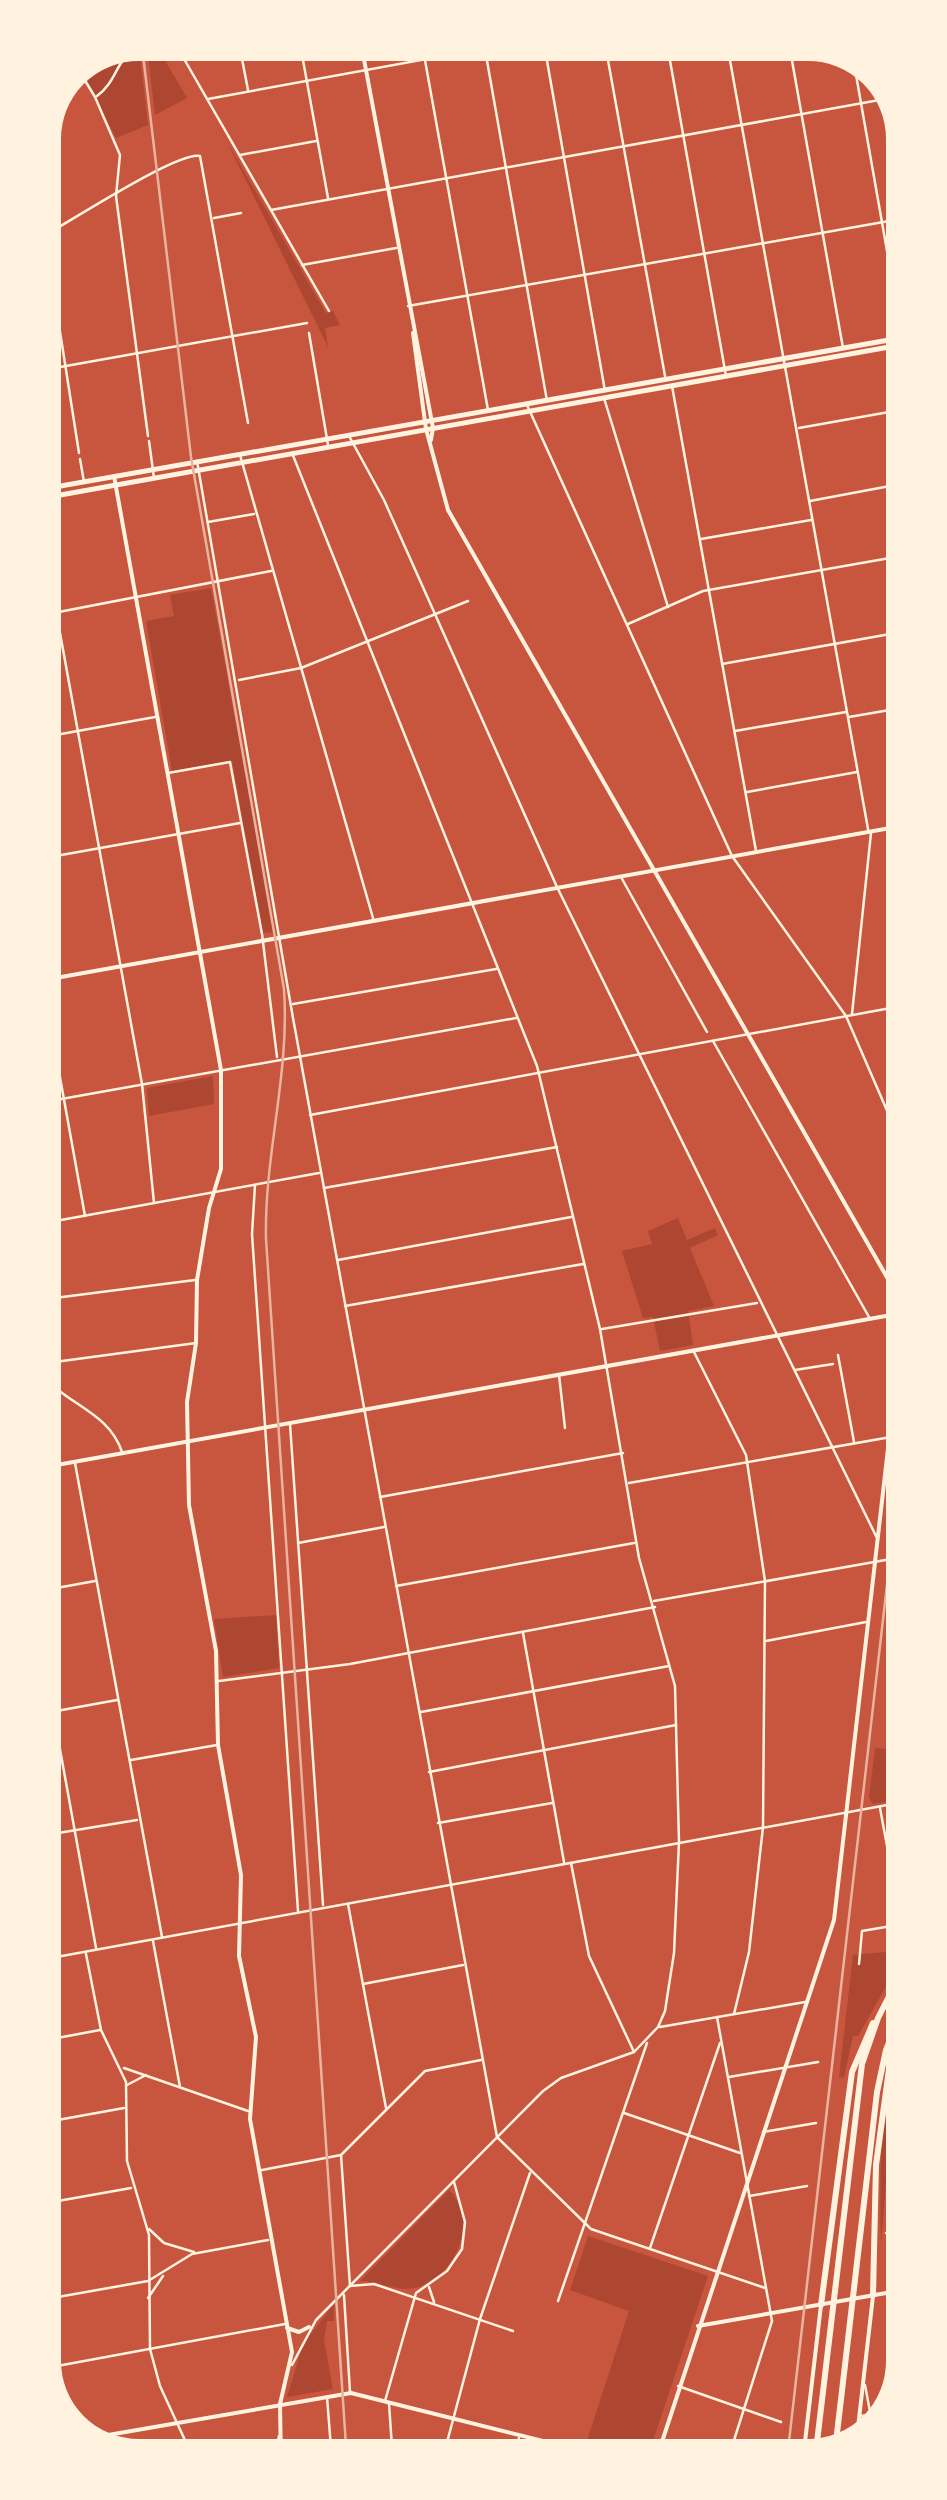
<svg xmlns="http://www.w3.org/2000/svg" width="947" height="2500" font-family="'Sofia Sans Condensed',sans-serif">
<rect width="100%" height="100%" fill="#c8553d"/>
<g fill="#ae4732">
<path d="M138,38L148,125L116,138L78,63Z"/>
<path d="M146,38H152L187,98L155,115Z"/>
<path d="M167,38L326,313L333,311L340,325L325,328L328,347L227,142Z"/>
<path d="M211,588L274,932L263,933L232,761L172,771L146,621L174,616L170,595Z"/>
<path d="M213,1076L214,1104L149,1116L147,1088Z"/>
<path d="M678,1218L687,1240L715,1228L718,1235L690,1248L714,1306L688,1311L693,1345L660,1351L653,1317L643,1318L622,1251L652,1244L648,1231Z"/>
<path d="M276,1615L279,1668L223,1677L214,1619Z"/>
<path d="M875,1748L897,1750L896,1794L894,1800L873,1804L869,1798Z"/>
<path d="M909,1926V1946L858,2036H853L844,2078L839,2077L853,1955L897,1951L906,1937L904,1927Z"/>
<path d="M909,2010V2035L894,2102L903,2164L887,2170L881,2244C879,2164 880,2085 909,2010Z"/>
<path d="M449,2190C481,2219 454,2281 414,2288C397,2292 378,2281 360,2281Z"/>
<path d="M588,2236L708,2276L647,2459L586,2444L629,2311L570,2290Z"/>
<path d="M334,2304V2321H327L324,2340L333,2389L287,2397L303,2344Z"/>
</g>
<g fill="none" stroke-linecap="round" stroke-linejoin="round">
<g stroke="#fff3e0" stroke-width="2.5">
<path d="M172,38L329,311"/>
<path d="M238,38L248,90"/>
<path d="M299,38L328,198"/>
<path d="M421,38L488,410"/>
<path d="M483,38L547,401"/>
<path d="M543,38L605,391"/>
<path d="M604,38L665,376"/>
<path d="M666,38L726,376"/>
<path d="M726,38L868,829"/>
<path d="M788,38L843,348"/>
<path d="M176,44L213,38"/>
<path d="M852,52L902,336"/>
<path d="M75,64L95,97L120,155L116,196L148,436"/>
<path d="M97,96C114,84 116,65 130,51L129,41"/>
<path d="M208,99L541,38"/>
<path d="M240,155L316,141"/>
<path d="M38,191L79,453"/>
<path d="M271,210L896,97"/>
<path d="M214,218L241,213"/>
<path d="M38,239C67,224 177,151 200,156L248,423"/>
<path d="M302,265L396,248"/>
<path d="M408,306L906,218"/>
<path d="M309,333L328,445"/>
<path d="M904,343L906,357"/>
<path d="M38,371L307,323"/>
<path d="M672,386L756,851"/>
<path d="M604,398L668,607"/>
<path d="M527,405L732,856L846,1016L908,1159"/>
<path d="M799,428L906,409"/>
<path d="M349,436L384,500L557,887L877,1538"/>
<path d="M149,441L154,478"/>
<path d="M292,453L537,1066L600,1329L639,1558L675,1686L679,1842L674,1953L665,2011L658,2027L634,2052L561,2078L543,2091L316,2320L292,2365"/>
<path d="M240,455L373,918"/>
<path d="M80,459L84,482"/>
<path d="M197,461L293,1018L497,2137L591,2229L765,2288"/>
<path d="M810,501L906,483"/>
<path d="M38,512L142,1084L154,1203"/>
<path d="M208,522L254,514"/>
<path d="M701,539L811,520"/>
<path d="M38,616L271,571"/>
<path d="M628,624L703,591L907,555"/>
<path d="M722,664L907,631"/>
<path d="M239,680L301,668L468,601"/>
<path d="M849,717L907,707"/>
<path d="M735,731L846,712"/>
<path d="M39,738L155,717"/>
<path d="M168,773L230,762L262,934L277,1057"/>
<path d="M747,792L857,772"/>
<path d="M39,859L240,823"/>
<path d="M621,877L707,1032"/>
<path d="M39,961L85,1216"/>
<path d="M293,1004L496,969"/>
<path d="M852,1014L871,833"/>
<path d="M713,1041L869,1317"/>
<path d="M39,1103L516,1018"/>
<path d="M310,1115L907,1005"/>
<path d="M255,1185L252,1234L298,1911"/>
<path d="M324,1188L557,1147"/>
<path d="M39,1224L319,1173"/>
<path d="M338,1260L571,1217"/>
<path d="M39,1300L195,1280"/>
<path d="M345,1306L583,1264"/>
<path d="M602,1329L757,1303"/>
<path d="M694,1352L746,1455L765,1581L763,1827L749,1952L734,2014"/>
<path d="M838,1355L854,1442"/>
<path d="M40,1364L196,1343"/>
<path d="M795,1370L833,1364"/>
<path d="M40,1371C64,1405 108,1410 122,1452"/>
<path d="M559,1375L565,1428"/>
<path d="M290,1424L323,1905"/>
<path d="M75,1463L162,1937"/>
<path d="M629,1483L908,1434"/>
<path d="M380,1497L623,1453"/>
<path d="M298,1543L384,1527"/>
<path d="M396,1586L634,1543"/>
<path d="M40,1591L95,1581"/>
<path d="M654,1601L908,1556"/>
<path d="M523,1633L564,1862"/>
<path d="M40,1639L96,1948"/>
<path d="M766,1641L866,1622"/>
<path d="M219,1681L350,1664L655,1607"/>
<path d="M421,1712L669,1666"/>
<path d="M40,1714L117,1700"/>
<path d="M131,1760L217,1745"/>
<path d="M429,1772L676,1725"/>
<path d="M899,1801L896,1779L908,1677"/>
<path d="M880,1808L904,1938"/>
<path d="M438,1823L552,1803"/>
<path d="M40,1836L137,1820"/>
<path d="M571,1863L589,1956L634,2052"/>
<path d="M348,1904L386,2108"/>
<path d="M153,1941L180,2087"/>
<path d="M86,1954L101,2030L126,2082L127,2161L149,2235L150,2349L160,2386L195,2462"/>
<path d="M40,1960L909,1801"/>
<path d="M859,1964L862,1931L909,1923"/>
<path d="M363,1984L463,1965"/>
<path d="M717,2017L772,2321L728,2459"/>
<path d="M660,2027L805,2002"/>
<path d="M41,2041L100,2030"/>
<path d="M909,2044L896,2109L909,2184"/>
<path d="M124,2068L248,2111"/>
<path d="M729,2077L818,2062"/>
<path d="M127,2085L146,2075"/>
<path d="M896,2109L909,2107"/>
<path d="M624,2113L740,2153"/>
<path d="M41,2123L124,2108"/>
<path d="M763,2132L816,2123"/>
<path d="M341,2155L350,2286L374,2284L513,2331"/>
<path d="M262,2170L341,2155L425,2071L481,2060"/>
<path d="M889,2172L909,2167"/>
<path d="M749,2196L807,2186"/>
<path d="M41,2204L131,2188"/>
<path d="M149,2229L164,2243L194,2252"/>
<path d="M886,2233L909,2229"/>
<path d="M650,2248L720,2043"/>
<path d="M429,2287L434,2302"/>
<path d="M344,2295L350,2392"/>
<path d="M148,2298L163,2276"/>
<path d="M41,2300L148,2281L192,2254L268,2240"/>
<path d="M558,2301L647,2043"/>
<path d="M41,2369L285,2324"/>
<path d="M865,2385L874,2433"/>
<path d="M678,2386L781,2422"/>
<path d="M327,2397L332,2461"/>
<path d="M385,2401L416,2293L447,2271L462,2249L465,2222L454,2182"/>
<path d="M389,2404L393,2461"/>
<path d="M861,2416L893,2411"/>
<path d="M513,2460L519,2438"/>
<path d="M442,2461L480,2319L530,2173"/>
<path d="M273,2462L279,2436"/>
</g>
<g stroke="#fff3e0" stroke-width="4">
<path d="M114,476L221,1070V1169L209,1208L197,1280L196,1343L187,1402L189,1505L216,1651L218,1745L241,1875L239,1956L256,2037L250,2119L292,2352L280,2404L281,2462"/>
<path d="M39,981L907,825"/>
<path d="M287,2328L299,2332L309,2327"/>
</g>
<g stroke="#fff3e0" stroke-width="4">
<path d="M360,38L433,428L431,440"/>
<path d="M413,333L426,429L448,510L904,1307"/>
<path d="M40,1468L908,1312"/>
<path d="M698,2326L909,2289"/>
<path d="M79,2440L351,2393L619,2460"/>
<path d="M856,2445L873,2296"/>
<path d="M803,2459L821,2305"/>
<path d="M656,2460L834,1920L908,1274"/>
</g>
<g stroke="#fff3e0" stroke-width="5">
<path d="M38,490L906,337"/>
<path d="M38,499L906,344"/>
</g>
<g stroke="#fff3e0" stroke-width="6">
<path d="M873,2295L876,2165L893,2040"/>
<path d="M821,2305L852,2072L873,2023"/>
<path d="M815,2459L862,2064L878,2018L909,1957"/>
<path d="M834,2459L877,2092L886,2050L909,1993"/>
</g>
<g stroke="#e9b49f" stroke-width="2.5">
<path d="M141,38L191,457L284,989C290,1074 264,1155 266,1239L347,2461"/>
<path d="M787,2459L908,1401"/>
</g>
</g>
<path d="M0 0H947V2500H0ZM139 55H808A84 84 0 0 1 892 139V2361A84 84 0 0 1 808 2445H139A84 84 0 0 1 55 2361V139A84 84 0 0 1 139 55Z" fill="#fff3e0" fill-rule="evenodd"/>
<path fill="none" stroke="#fff3e0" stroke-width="12" d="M139 55H808A84 84 0 0 1 892 139V2361A84 84 0 0 1 808 2445H139A84 84 0 0 1 55 2361V139A84 84 0 0 1 139 55Z"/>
</svg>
